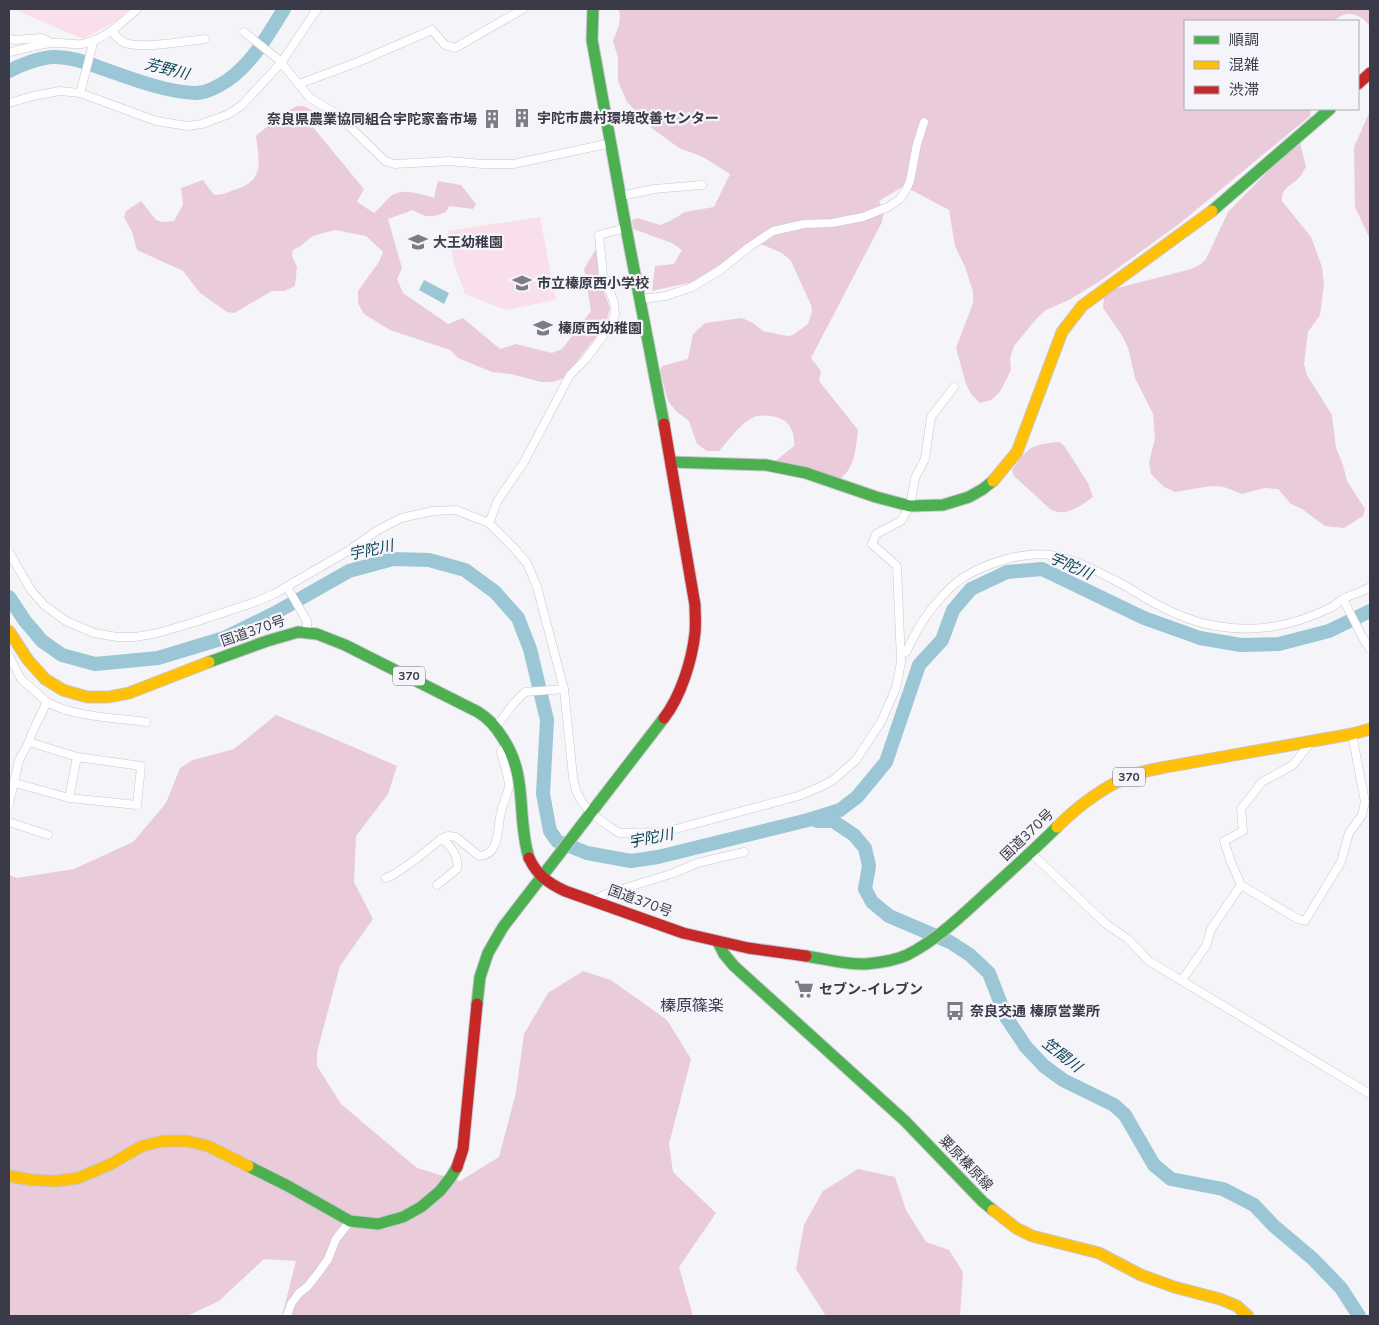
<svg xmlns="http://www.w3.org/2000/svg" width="1379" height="1325" font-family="'Nunito Sans','Noto Sans JP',sans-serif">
<rect width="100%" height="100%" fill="#f5f5f9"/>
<g fill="#f9dfeb">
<path d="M16,9H130L118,20L83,39L16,10Z"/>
<path d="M540,217L556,300L506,310L465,294L453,260L448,231Z"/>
</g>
<g fill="#e9cbda">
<path d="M618,9H1370V27C1362,13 1345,9 1334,21H1185V109H1311L1310,116L1179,224L1100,281L1069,300L1046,310L1037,318L1014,346L1010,358L1011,370L1000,392L991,400L980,403L971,394L966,384L956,348L973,303V292L965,267L955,246L949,210L904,186L879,201L884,211L882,222L811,358L821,371L819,381L858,430C856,447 855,470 839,479L773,463L794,446C795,438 793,430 788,424C782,416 761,413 752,418C739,425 729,440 719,451H707L697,444L689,421L676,411L668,401L660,371L662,366L688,359L693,334L705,323L742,318L753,323L763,331L787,336L793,335L808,324L812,312L811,305L791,261L782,253L756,242L744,246L711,278L652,291L655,266L674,264L682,250L672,243L633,229L632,220L638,218L660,225L670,221L685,212L714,207L730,174L703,157L679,148L653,129L627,102L618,81V58L613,41L619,25L620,14Z"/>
<path d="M297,106H303L316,112L307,120L364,189L357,202L374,213C380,208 385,201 391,196C403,187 422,195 434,198L438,181L461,185L476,204L473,209L449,206L446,212C432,218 426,218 413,210L388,219L402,268L397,279L403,293L448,324L463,318L500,349L516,344L552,353L562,349L591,311L584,269L596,249L600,281L610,308L606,324L564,378L553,382H541L511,374L492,372L480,367L458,358L450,350L390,330L364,314L358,303V291L379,262L383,252L366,236L335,230L313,236L299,247L293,250L292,256L297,267L295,286L284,291H272L234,313L227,312L200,293L183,271L137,250L132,232L124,217L126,211L141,201L156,220L162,222L174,221L183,205L181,188L203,180L214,195C222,195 229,192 237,189C265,180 259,161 256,136L282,114Z"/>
<path d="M1370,111V239L1355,207L1354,147Z"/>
<path d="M1300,143L1306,167C1303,171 1302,175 1299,178C1291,186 1281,188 1282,201L1311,237L1322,267L1324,285L1320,315L1308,332L1304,364L1307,375L1332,415L1336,448L1343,465L1347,481L1365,509L1363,516L1344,528L1325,526L1302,509L1291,504L1278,489L1265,488L1242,494L1224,487L1211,486L1175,492L1164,487L1151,474L1149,462L1155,439L1153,414L1135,378L1128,348L1123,337L1103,308L1104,297L1114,289L1191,269L1201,264L1206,259L1228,212L1288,151Z"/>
<path d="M1060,442L1065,447L1088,483L1093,497C1080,506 1066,518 1050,509L1014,476L1012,470C1027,447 1033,444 1060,442Z"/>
<path d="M276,715L330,737L397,766L388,794L356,836L354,882L373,919L340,966L317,1052V1066L341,1104L417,1168L460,1181L499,1157L516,1092L524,1034L548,993L583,971L611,980L667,1020L691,1059L669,1144L673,1172L716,1213L679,1267L693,1316H282L296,1261L264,1259L219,1301L187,1316H9V875L17,878L74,869L133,842L166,803L180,768L193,760L234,749Z"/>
<path d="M858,1169L895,1177L906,1210L926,1242L949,1250L963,1272L960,1316H826L796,1269L804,1225L823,1191Z"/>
</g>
<path fill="#9ac6d5" d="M424,280L449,293L444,304L419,290Z"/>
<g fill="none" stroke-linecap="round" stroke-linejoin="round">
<g stroke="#9ac6d5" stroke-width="14">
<path d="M9,71C20,65 39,58 52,57C70,56 87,63 104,69C129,78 169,93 196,93C207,93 219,86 228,80C253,62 268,35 284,9"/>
<path d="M9,597L25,621L42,641L62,655L95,664L158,658L224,638L275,613L349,571L393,559L429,560L465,570L495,592L518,618L530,649L547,720L543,794L550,831L557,841L587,853L631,861L658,857L808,820L840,810L857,797L886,762L919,665L942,640L953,610L971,589L1007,572L1042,569L1144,618L1200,638L1241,645L1279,644L1329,631L1370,611"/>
<path d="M817,821H833L854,835L865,848L869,866L865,889L872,902L889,916L950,942L970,955L989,973L1006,1017L1026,1047L1044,1066L1063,1080L1114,1105L1125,1115L1154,1165L1171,1179L1223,1189L1254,1205L1274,1226L1313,1259L1341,1288L1359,1316"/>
</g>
<g stroke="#c7c7cf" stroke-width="9">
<g id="street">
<path d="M112,31C115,35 119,40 123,42C138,50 186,41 205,39"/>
<path d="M244,32L279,60L310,98L337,114L385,161L395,164L449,161L482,164H513L611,143"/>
<path d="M9,38L13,40L42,38L51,43"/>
<path d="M9,52C23,49 37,45 51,43C61,42 72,45 82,44C104,40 121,24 137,9"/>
<path d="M299,84L358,62L432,30L445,45L455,48L523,9"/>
<path d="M80,93L94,40"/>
<path d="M9,103L33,96L60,91L80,93L156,121L187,126L202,124L229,114L242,105L281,63L317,9"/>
<path d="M621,196L654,189L702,185"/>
<path d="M640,299L666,296L692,287L720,270L749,247L773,231L804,224L832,223L863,217L888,207L900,199L906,190L910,181L917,144L924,122"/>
<path d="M489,523L498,500L524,462L570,375L585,360L607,331L615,315L614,302L603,275L599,235L626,228"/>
<path d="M9,552L31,590L44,605L66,621L94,633L117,637H135L158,633L195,622L258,601L274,594L348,551L378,530L401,518L433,511L456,510L489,523L513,547L527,563L537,587L564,689L573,777L576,791L582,802L591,813L607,825L619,833L665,832L798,796L820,787L833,780L856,760L881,722L896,688L901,662L897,566L872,544L876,534L901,521L910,506L915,478L925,459L931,417L954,387"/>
<path d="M287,587L307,621V631"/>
<path d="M1343,599L1363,638L1370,649"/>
<path d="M901,654L906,652C912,641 917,629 924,619C932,607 946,591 957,582C979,565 1022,551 1050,555C1071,558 1091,568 1110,578C1124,584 1136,593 1149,600C1170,612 1192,622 1216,626C1258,633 1292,626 1330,608C1335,606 1338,602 1343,599C1351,594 1361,593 1370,587"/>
<path d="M9,656L21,679L47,702L31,735L29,742L77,757L69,798L137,805L141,766L77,757"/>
<path d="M47,702C73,717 117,718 146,722"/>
<path d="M496,727L514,703L525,692L564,689"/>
<path d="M1311,742L1293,765L1262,782L1241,809L1243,831L1224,841L1231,862L1241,885L1298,919L1305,921L1341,862L1349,833L1362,815L1365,802L1352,734"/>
<path d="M15,783L69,798"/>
<path d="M9,804L19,760L29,742"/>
<path d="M9,822L48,835"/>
<path d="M1031,853L1106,924L1128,939L1149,961L1370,1094"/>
<path d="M386,878L393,875L415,860L441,839L448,836L456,837L479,856C501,855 497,826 501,812C503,803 508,794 509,786C509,778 503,760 501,752L504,748L508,746"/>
<path d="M437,885L457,869C460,858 450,844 441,839"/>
<path d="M594,900L606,894L674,873L697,863L744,852"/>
<path d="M1182,980L1206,946L1211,929L1241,885"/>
<path d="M287,1316L291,1304L299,1293L307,1287L319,1272L328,1259L336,1239L350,1221"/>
</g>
</g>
<g stroke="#c7c7cf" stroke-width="13">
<g id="fast">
<path d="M593,9L592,40L626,228L664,424"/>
<path d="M1212,211L1330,109"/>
<path d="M671,462L766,465L806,473L876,497L910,506L943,505L969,497L983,489L993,481"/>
<path d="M209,662L267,641L298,632L317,634L345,645L478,712C488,718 496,727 502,737C529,776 516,816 529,858"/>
<path d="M718,942L724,954L734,966L905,1121L983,1202L993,1210"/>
<path d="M806,956C825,959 846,965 866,964C877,963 896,960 907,955C935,941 959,918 982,897C1007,874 1033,851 1057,827"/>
<path d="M477,1004L480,977L488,953L503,927L664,718"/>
<path d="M248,1166L288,1186L350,1221L378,1224L403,1217L421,1207L440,1191L451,1177L457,1167"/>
</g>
</g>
<g stroke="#c7c7cf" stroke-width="13">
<g id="slow">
<path d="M993,481L1017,452L1062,332L1082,306L1212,211"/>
<path d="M9,631L28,660L45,679L63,690L87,697H109L129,693L209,662"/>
<path d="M1057,827C1080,804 1104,786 1135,774C1145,771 1156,769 1166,767L1352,734L1370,729"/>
<path d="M9,1176L32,1180L56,1181L78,1178L111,1164L142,1146L163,1141H187L208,1146L248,1166"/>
<path d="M993,1210L1016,1228L1032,1236L1099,1253L1141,1275L1174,1287L1220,1299L1237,1306L1248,1316"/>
</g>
</g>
<g stroke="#c7c7cf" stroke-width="13">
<g id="jam">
<path d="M1358,84L1370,73"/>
<path d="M664,424L695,605C695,614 696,624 695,633C692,660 681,696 664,718"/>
<path d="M529,858C537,875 548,883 565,891L683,933L748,948L806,956"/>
<path d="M457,1167L463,1149L477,1004"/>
</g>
</g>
<use href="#street" stroke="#fefefe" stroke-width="8"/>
<use href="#fast" stroke="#4caf50" stroke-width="11"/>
<use href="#slow" stroke="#ffc107" stroke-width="11"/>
<use href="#jam" stroke="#c62828" stroke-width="11"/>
</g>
<defs>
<g id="building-bare" transform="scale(1.5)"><path d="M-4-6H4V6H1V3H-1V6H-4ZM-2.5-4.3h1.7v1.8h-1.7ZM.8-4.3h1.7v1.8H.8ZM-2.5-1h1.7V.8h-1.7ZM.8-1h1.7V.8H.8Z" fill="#7c7b86" stroke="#f4f4fa" stroke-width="2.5" paint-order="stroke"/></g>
<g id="school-bare" transform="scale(1.5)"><path d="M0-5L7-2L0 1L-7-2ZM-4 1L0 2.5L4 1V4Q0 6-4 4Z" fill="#7c7b86" stroke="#f4f4fa" stroke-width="2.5" paint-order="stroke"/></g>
<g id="supermarket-bare" transform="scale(1.5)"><path d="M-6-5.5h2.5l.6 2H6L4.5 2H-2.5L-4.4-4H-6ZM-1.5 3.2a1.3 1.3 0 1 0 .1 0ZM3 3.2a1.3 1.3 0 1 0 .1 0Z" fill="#7c7b86" stroke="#f4f4fa" stroke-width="2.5" paint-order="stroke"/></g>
<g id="bus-bare" transform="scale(1.5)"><path d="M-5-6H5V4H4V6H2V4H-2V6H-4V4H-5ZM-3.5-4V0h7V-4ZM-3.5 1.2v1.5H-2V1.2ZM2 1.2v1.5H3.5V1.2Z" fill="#7c7b86" stroke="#f4f4fa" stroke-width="2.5" paint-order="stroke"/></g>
</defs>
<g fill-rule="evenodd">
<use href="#building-bare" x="522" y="118"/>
<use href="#building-bare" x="492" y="119"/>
<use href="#school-bare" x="418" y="242"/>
<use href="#school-bare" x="522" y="283"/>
<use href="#school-bare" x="543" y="328"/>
<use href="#supermarket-bare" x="804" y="989"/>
<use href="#bus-bare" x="955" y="1011"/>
</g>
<g text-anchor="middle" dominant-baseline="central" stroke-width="4.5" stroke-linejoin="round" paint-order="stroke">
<g fill="#f4f4fa" stroke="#72727d" stroke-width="1">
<rect x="393" y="666.5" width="32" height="19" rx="4"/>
<rect x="1113" y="767.5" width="32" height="19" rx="4"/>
</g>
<g font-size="12" font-weight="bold" fill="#3b3a48">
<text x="409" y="676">370</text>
<text x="1129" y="777">370</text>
</g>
<g font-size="14" font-weight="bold" fill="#3b3a48" stroke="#f4f4fa" text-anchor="start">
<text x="537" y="118">宇陀市農村環境改善センター</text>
<text x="477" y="119" text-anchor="end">奈良県農業協同組合宇陀家畜市場</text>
<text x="433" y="242">大王幼稚園</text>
<text x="537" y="283">市立榛原西小学校</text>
<text x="558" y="328">榛原西幼稚園</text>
<text x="819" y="989">セブン-イレブン</text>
<text x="970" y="1011">奈良交通 榛原営業所</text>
</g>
<g font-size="14" fill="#3b3a48" stroke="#f4f4fa">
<text transform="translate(253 631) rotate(-19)">国道370号</text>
<text transform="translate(1027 835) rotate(-44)">国道370号</text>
<text transform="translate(640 901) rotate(20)">国道370号</text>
<text transform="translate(966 1163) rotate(46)">粟原榛原線</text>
</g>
<g font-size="15" font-style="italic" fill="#0b4453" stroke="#f4f4fa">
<text transform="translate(167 69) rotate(14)">芳野川</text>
<text transform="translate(371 550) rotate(-12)">宇陀川</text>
<text transform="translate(1071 566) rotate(24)">宇陀川</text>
<text transform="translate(651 838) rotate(-11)">宇陀川</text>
<text transform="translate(1062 1055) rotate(38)">笠間川</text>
</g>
<g font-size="16" fill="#3e3d57" stroke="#f4f4fa">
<text x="692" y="1006">榛原篠楽</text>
</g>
</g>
<rect width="1379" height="1325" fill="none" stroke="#3b3a48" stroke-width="20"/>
<rect x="1184" y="20" width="175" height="90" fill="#f4f4fa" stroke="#aaaab3"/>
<rect x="1194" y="36" width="25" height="8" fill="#4caf50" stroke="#aaaab3"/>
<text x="1229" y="45" font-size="15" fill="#3b3a48">順調</text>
<rect x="1194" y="61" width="25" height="8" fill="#ffc107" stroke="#aaaab3"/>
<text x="1229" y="70" font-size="15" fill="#3b3a48">混雑</text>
<rect x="1194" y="86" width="25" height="8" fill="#c62828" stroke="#aaaab3"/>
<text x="1229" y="95" font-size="15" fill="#3b3a48">渋滞</text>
</svg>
